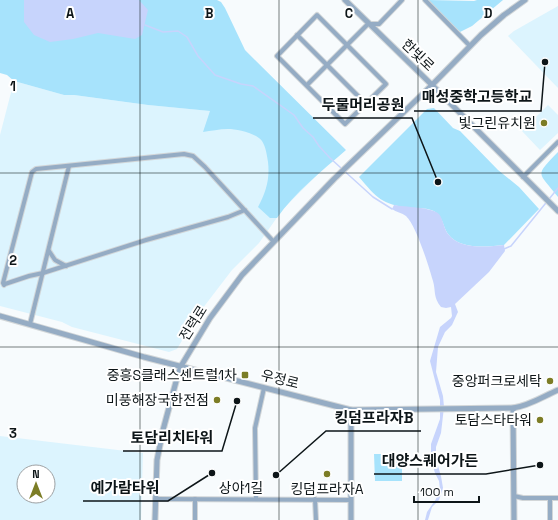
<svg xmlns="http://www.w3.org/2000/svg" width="558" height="520" font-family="'Space Grotesk','Noto Sans KR',sans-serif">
<rect width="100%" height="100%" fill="#f7fbfd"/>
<g fill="#dcf4fe" fill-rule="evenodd">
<path d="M558,6V88L508,36L514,31Z"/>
<path d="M14,81L64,95H74L148,105L253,115L322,170L283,209L259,243L232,270L196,317L177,349L169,352L72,327L62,322L0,306V135Z"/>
<path d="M548,105L558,115V133L540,150L522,131Z"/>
<path d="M0,436L143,453L141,520H0ZM24,472H48V496H24Z"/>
</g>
<g fill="#a7e3fc">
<path d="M0,0H217L221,2L225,8L245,50L346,150C323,170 294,193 277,218H270L258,207C266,192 270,179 268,162C267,156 266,147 262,141C256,133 237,129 228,129C219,129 211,131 203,132L210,111L148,105L74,95H64L14,81L7,75L0,73Z"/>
<path d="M428,0L474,1L477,0H503L472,26L460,32Z"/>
<path d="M434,108L453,128L460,131L498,170L519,187L539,209L504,245C487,247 460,250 448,234C442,225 443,214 431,210C425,208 417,208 410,208C381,204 377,198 359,177L427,109Z"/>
<path d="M558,152V197C538,171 534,177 558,152Z"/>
<path d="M374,454H402V481H375Z"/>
</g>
<g fill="#c7d4fc">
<path d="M24,0H139L148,10L142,35L135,39L98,33L73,39L50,42L34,35L24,22Z"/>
<path d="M394,205C404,207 432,207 439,214C443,219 444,229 448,234C460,250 487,247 504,245L505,251L489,272L455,304L458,312L457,314L452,325L445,332L438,347L436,372L443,396L444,407L441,433L436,447V459L441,476L443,488L439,500L432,507L428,520H425L427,512L436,499L440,489L439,481L435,473L431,460V444L440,419V400L430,361L440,327L451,318L452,316L451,307L446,308L441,307C433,297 436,292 433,281C429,267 416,225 406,216C402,213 396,212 392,209Z"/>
</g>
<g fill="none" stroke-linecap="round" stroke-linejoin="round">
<g stroke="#c7d4fc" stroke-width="1.5">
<path d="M145,25L163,32L178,31L187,37L198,56L215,75L241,84L253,86L294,115L303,128L313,137L319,146L330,158L373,197L392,209"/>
<path d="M504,249L511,246L558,188"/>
</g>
<g stroke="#d2d6d8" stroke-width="6">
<g id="minor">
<path d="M425,0L470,46"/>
<path d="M317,15L386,84L345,124L277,56Z"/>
<path d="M297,35L366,104"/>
<path d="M307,85L368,24H379L402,0"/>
<path d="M523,177L558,142"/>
<path d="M245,210L228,217L146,240L43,273L29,276L5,284L4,285L3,283L32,172L36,169L184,154L193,156L205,167L273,241"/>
<path d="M49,251L55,260L66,266"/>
<path d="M30,324L69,166"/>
<path d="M514,496L523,498H558"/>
<path d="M155,499L351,500"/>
<path d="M195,499V520"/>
<path d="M256,499L255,428L264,388"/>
<path d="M315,499L316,520"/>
<path d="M550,520V498"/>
</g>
</g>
<g stroke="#d2d6d8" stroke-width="7">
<g id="tertiary">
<path d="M345,0L432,85L558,211"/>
<path d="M0,316L144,357L351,410L513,408C529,406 544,396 558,390"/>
<path d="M513,408L514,520"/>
<path d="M351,410V520"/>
<path d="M155,520L157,460L163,430L177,378L181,366L210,318L242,275L334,179L432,85L481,35L504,15L525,0"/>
</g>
</g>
<use href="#minor" stroke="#95acc4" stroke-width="4"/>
<use href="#tertiary" stroke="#95acc4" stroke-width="5"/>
</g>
<path fill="none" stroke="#0d1518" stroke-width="1" stroke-opacity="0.55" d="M140,0V520M279,0V520M418,0V520M0,173H558M0,347H558"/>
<g fill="#7c7d26" stroke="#fff" stroke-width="1.5">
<circle cx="544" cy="123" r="4"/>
<rect x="241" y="371" width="8" height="8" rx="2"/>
<circle cx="550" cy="381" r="4"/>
<circle cx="217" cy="400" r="4"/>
<circle cx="540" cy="420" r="4"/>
<circle cx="327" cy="474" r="4"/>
</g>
<g text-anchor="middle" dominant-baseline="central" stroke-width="4" stroke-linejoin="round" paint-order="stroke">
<g font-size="14" fill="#0d1518" stroke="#fff">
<text transform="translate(418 55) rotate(44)">한빛로</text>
<text transform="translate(193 323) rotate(-58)">전력로</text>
<text transform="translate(280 379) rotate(14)">우정로</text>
<text x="241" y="488">상야1길</text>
</g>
<g font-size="14" fill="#0d1518" stroke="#fff" text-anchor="end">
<text x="536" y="123">빛그린유치원</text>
<text x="237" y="375">중흥S클래스센트럴1차</text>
<text x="542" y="381">중앙퍼크로세탁</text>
<text x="209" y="400">미풍해장국한전점</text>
<text x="532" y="420">토담스타타워</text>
<text x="327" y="489" text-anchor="middle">킹덤프라자A</text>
</g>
</g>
<g font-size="13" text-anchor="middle" font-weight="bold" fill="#0d1518" stroke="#fff" stroke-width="4" stroke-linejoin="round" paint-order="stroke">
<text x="70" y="18">A</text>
<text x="209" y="18">B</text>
<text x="349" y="18">C</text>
<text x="488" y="18">D</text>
<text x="13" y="91">1</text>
<text x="13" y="265">2</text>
<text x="13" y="438">3</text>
</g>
<path fill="none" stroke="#0d1518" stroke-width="1.5" d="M545 62L541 111H414M438 182L412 118H313M276 475L326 431H421M237 401L222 451H123M540 465L486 474H374M212 473L168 501H83"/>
<g fill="#0d1518" stroke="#fff" stroke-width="1.5">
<circle cx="545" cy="62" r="4"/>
<circle cx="438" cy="182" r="4"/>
<circle cx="276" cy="475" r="4"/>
<circle cx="237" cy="401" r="4"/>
<circle cx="540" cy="465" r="4"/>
<circle cx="212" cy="473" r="4"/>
</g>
<g font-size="15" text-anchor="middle" font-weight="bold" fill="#0d1518" stroke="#fff" stroke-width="4" stroke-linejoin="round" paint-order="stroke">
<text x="477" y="102">매성중학고등학교</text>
<text x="363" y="110">두물머리공원</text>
<text x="374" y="423">킹덤프라자B</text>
<text x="172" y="443">토담리치타워</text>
<text x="430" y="466">대양스퀘어가든</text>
<text x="125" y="493">예가람타워</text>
</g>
<g transform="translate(36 484)"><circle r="19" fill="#ffffff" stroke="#9ea1a3"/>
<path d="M0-3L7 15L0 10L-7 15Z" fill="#7c7d26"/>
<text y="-6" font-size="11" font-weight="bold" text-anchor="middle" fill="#0d1518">N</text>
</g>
<path d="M414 496v6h65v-6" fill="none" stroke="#0d1518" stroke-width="2"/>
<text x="420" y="496" font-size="12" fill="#0d1518" stroke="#ffffff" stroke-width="3" paint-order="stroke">100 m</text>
</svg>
